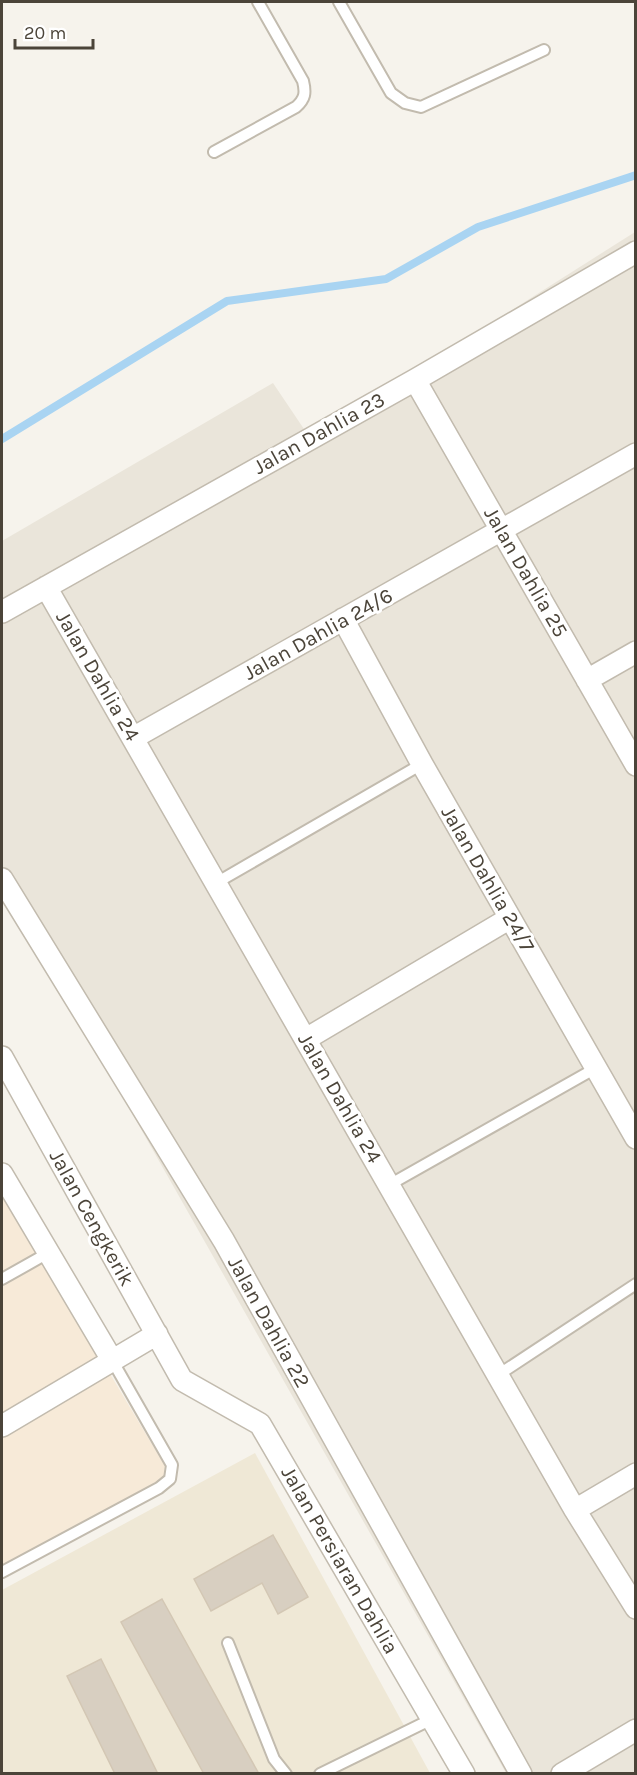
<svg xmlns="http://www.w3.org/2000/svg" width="637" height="1775" viewBox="0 0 637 1775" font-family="Karla,sans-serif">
	<rect width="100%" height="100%" fill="#f6f3ec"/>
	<path fill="#eae5da" d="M 635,232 L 635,1773 L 506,1773 L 2,884 L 2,541 L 273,383 L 310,438 Z"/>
	<path fill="#f7ead8" d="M 2,1193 L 165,1466 L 164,1476 L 154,1485 L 2,1566 Z"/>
	<path fill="#efe8d6" d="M 255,1453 L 430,1773 L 2,1774 L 2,1590 Z"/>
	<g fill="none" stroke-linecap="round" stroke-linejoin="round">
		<path stroke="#a9d4f2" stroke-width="8" d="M 2,439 L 227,301 L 386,279 L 478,227 L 636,175"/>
	</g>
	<path fill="#d8cfc1" stroke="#d3c7b4" stroke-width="1.5" d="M 273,1535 L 308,1597 L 278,1614 L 262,1583 L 211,1611 L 194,1579 Z
		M 162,1599 L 259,1774 L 204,1774 L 121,1622 Z
		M 101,1659 L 158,1774 L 115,1774 L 67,1676 Z"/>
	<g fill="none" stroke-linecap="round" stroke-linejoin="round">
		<defs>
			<path id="service" d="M 339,2 L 391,93 L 405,103 L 421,107 L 544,50
				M 214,152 L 296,107 C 305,99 306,93 303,81 L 258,2
				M 216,883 L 422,764
				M 389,1185 L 596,1068
				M 2,1279 L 48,1253
				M 498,1375 L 636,1284
				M 2,1572 L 159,1488 L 170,1479 L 172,1465 L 112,1360
				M 228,1643 L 274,1759 L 286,1774
				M 320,1774 L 432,1719"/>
			<path id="minor" d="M 415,380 L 636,765
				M 46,587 L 575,1510 L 636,1608
				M 2,612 L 415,380 L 636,252
				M 343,619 L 422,764 L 636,1138
				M 587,680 L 636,652
				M 133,738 L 636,454
				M 2,879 L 224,1241 L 521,1774
				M 306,1039 L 510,918
				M 2,1057 L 182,1380 L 260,1424 L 464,1774
				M 2,1174 L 112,1360
				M 2,1426 L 157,1334
				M 575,1510 L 636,1474
				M 562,1774 L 636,1730"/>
		</defs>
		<use href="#service" stroke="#c2bbae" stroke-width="14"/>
		<use href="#minor" stroke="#c2bbae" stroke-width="24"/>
		<use href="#service" stroke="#fff" stroke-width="10"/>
		<use href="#minor" stroke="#fff" stroke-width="21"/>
	</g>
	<g text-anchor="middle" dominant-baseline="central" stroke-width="6" stroke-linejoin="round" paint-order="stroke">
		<g font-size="21" fill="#4b4439" stroke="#fff">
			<text transform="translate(319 433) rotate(-29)">Jalan Dahlia 23</text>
			<text transform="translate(526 572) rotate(60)">Jalan Dahlia 25</text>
			<text transform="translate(318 634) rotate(-29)">Jalan Dahlia 24/6</text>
			<text transform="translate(98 676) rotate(60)">Jalan Dahlia 24</text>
			<text transform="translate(488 879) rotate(60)">Jalan Dahlia 24/7</text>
			<text transform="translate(340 1098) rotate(60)">Jalan Dahlia 24</text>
			<text transform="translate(92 1218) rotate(61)">Jalan Cengkerik</text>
			<text transform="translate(269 1322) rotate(61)">Jalan Dahlia 22</text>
			<text transform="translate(340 1560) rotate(60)">Jalan Persiaran Dahlia</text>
		</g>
	</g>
	<rect width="637" height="1775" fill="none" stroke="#4b4439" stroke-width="6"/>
	<path d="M15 39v9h78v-9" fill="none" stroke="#4b4439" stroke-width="3"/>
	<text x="24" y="39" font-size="18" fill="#4b4439" stroke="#ffffff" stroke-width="4.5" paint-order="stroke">20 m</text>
</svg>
